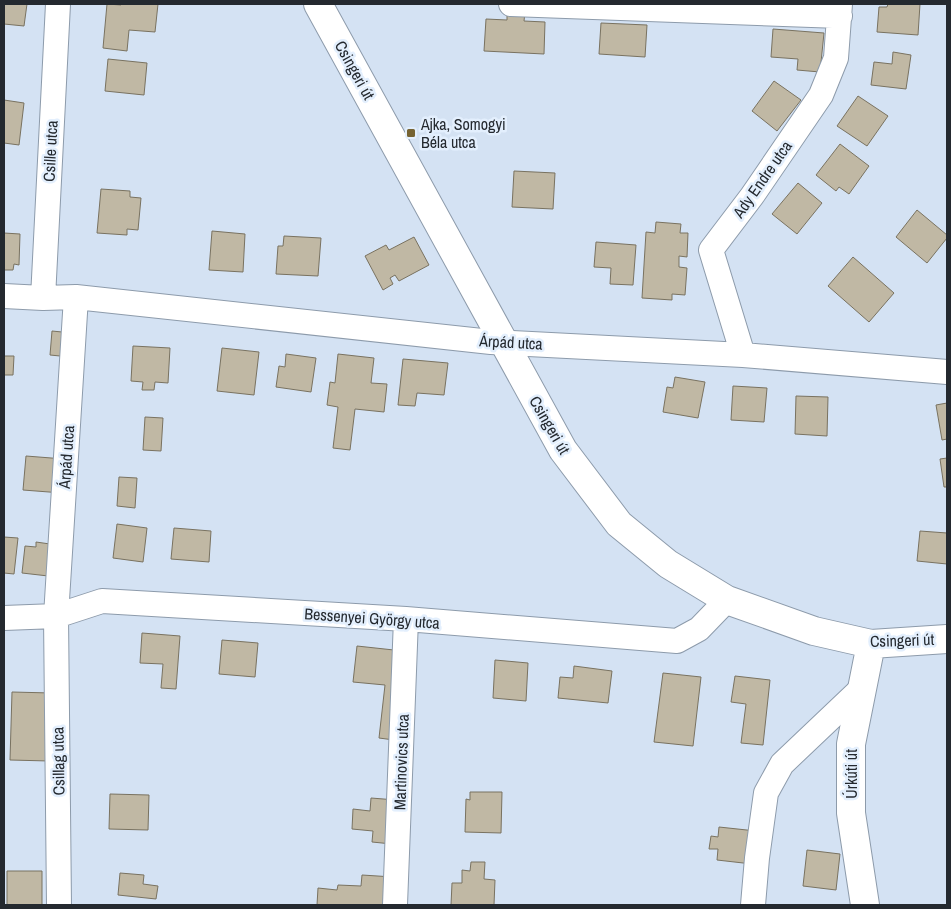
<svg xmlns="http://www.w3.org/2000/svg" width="951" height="909" viewBox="0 0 951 909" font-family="'Archivo Narrow',sans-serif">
	<rect width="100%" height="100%" fill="#d4e2f3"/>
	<path fill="#c0b8a4" stroke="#797260" d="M 4,4 L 27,4 L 24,26 L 4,24 Z
		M 107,4 L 121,5 L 122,4 L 158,4 L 155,32 L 129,30 L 127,51 L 103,48 Z
		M 888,4 L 920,4 L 918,35 L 877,32 L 879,7 L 887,7 Z
		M 507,11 L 525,12 L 524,21 L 545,22 L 544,54 L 484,51 L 486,19 L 507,20 Z
		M 601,23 L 647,25 L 645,57 L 599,54 Z
		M 773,29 L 824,33 L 820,72 L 797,70 L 798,59 L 771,57 Z
		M 893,52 L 911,55 L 906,89 L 871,85 L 874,62 L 892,64 Z
		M 108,59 L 147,63 L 144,95 L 105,91 Z
		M 774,81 L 801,100 L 777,131 L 752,111 Z
		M 858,96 L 888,116 L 867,146 L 837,126 Z
		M 4,100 L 24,103 L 19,145 L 4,143 Z
		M 840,144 L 869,166 L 849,194 L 839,187 L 836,191 L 816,175 Z
		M 514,171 L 555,173 L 553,209 L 512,207 Z
		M 798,183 L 822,203 L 797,234 L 772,214 Z
		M 101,189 L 130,191 L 130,197 L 141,198 L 138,230 L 127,229 L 127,235 L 97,233 Z
		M 917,210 L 947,235 L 947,238 L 927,263 L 896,237 Z
		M 656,222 L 681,224 L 680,233 L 688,233 L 687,257 L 679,256 L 679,267 L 687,268 L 685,295 L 672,294 L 672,300 L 642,298 L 646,232 L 655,233 Z
		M 212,231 L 245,234 L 243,272 L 209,270 Z
		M 4,233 L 20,234 L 19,265 L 14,264 L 13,270 L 4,270 Z
		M 284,236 L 321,238 L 318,276 L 276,274 L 278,246 L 283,246 Z
		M 414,237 L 429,265 L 399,281 L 395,275 L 390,278 L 393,284 L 383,290 L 365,256 L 386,245 L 389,250 Z
		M 596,242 L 636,245 L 633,285 L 610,284 L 611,268 L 594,267 Z
		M 853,257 L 894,293 L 869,322 L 828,286 Z
		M 52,331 L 72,333 L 70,357 L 50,355 Z
		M 133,346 L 170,348 L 168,383 L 155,382 L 154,390 L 142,390 L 143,382 L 131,381 Z
		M 222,348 L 259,352 L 254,395 L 217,391 Z
		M 286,354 L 316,358 L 311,392 L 276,387 L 279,366 L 285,367 Z
		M 338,354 L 374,358 L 371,383 L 387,384 L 384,412 L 355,409 L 350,450 L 333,448 L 338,407 L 327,405 L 330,382 L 335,383 Z
		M 4,356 L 14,356 L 13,375 L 4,375 Z
		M 403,359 L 448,363 L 444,395 L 417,393 L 415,406 L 398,405 Z
		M 675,377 L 705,382 L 698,418 L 663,412 L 667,387 L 673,388 Z
		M 733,386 L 767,388 L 764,422 L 731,420 Z
		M 796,396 L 828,397 L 827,436 L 795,434 Z
		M 947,403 L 947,439 L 942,440 L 936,405 Z
		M 145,417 L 163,418 L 161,451 L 143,450 Z
		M 26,456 L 64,459 L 62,493 L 23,490 Z
		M 947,458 L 947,487 L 944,487 L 940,459 Z
		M 119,477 L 137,478 L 135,508 L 117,506 Z
		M 117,524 L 147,528 L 143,562 L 113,558 Z
		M 174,528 L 211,531 L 209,562 L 171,559 Z
		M 920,531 L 947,533 L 947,564 L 917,561 Z
		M 4,537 L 18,538 L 14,574 L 4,573 Z
		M 36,542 L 57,545 L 57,577 L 22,573 L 25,546 L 36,547 Z
		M 142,633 L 180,636 L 176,689 L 161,688 L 163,664 L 140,663 Z
		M 222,640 L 258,643 L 255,677 L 219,674 Z
		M 357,646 L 403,651 L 394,740 L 379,738 L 385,685 L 353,682 Z
		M 495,660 L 528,663 L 526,701 L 493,698 Z
		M 574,666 L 612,671 L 608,703 L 558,698 L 560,677 L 573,678 Z
		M 663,673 L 701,677 L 693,746 L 654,742 Z
		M 735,676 L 770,680 L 763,745 L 741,743 L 746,704 L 731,702 Z
		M 12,692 L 51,693 L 49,761 L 10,760 Z
		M 470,792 L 502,792 L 501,833 L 465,832 L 466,799 L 470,800 Z
		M 110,794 L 149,795 L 148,830 L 109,829 Z
		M 371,798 L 396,800 L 392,844 L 372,842 L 373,831 L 352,829 L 353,809 L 370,811 Z
		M 719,827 L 756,831 L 752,864 L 717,860 L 718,849 L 709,849 L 711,836 L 718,837 Z
		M 807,850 L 840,854 L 836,890 L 803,886 Z
		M 471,862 L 485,862 L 484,879 L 495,880 L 494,905 L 451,905 L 452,883 L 462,883 L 462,870 L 470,871 Z
		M 7,871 L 42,871 L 42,905 L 7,905 Z
		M 120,873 L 144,875 L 143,884 L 158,886 L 156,899 L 118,895 Z
		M 362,875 L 393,877 L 391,905 L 317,905 L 318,888 L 337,890 L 338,885 L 361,886 Z"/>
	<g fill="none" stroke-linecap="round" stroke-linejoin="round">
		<defs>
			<path id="street" d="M 511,4 L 840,16
				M 4,296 L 43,298 L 76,297 L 491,342 L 743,355 L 947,372
				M 43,298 L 58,4
				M 743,355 L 711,250 L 752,196 L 821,95 L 836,58 L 840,4
				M 4,618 L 56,616 L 102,601 L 406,619 L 677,641 L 699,629 L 727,600
				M 59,905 L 56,616 L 76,297
				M 395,905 L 406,619
				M 753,905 L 757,858 L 766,793 L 782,764 L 861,689"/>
			<path id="secondary" d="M 318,4 L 563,450 L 619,524 L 668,564 L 727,600 L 814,631 L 871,644 L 947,639
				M 865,905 L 851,813 L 851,744 L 871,644"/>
		</defs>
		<use href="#street" stroke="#8d9bab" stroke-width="26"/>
		<use href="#secondary" stroke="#8d9bab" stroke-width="30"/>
		<use href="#street" stroke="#fff" stroke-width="24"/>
		<use href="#secondary" stroke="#fff" stroke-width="28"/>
	</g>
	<rect fill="#766332" stroke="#e3effd" stroke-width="2" x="406" y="128" width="10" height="10" rx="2.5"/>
	<g text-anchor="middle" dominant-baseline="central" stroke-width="5" stroke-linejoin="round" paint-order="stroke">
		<g font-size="16" fill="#24292f" stroke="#e3effd">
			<text transform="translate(355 70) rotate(61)">Csingeri út</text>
			<text transform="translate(50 151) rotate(-87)">Csille utca</text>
			<text transform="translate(762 179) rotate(-55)">Ady Endre utca</text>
			<text transform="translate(511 342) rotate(3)">Árpád utca</text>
			<text transform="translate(550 425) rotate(60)">Csingeri út</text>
			<text transform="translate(66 457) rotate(-86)">Árpád utca</text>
			<text transform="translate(372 618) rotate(4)">Bessenyei György utca</text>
			<text transform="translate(902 640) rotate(-2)">Csingeri út</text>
			<text transform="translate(58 761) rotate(-91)">Csillag utca</text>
			<text transform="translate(401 762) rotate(-88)">Martinovics utca</text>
			<text transform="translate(851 774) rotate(-90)">Úrkúti út</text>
		</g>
		<g font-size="16" fill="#24292f" stroke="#e3effd" text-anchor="start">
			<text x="421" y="124">Ajka, Somogyi<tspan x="421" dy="18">Béla utca</tspan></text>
		</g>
	</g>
	<rect width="951" height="909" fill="none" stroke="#24292f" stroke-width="10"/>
</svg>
